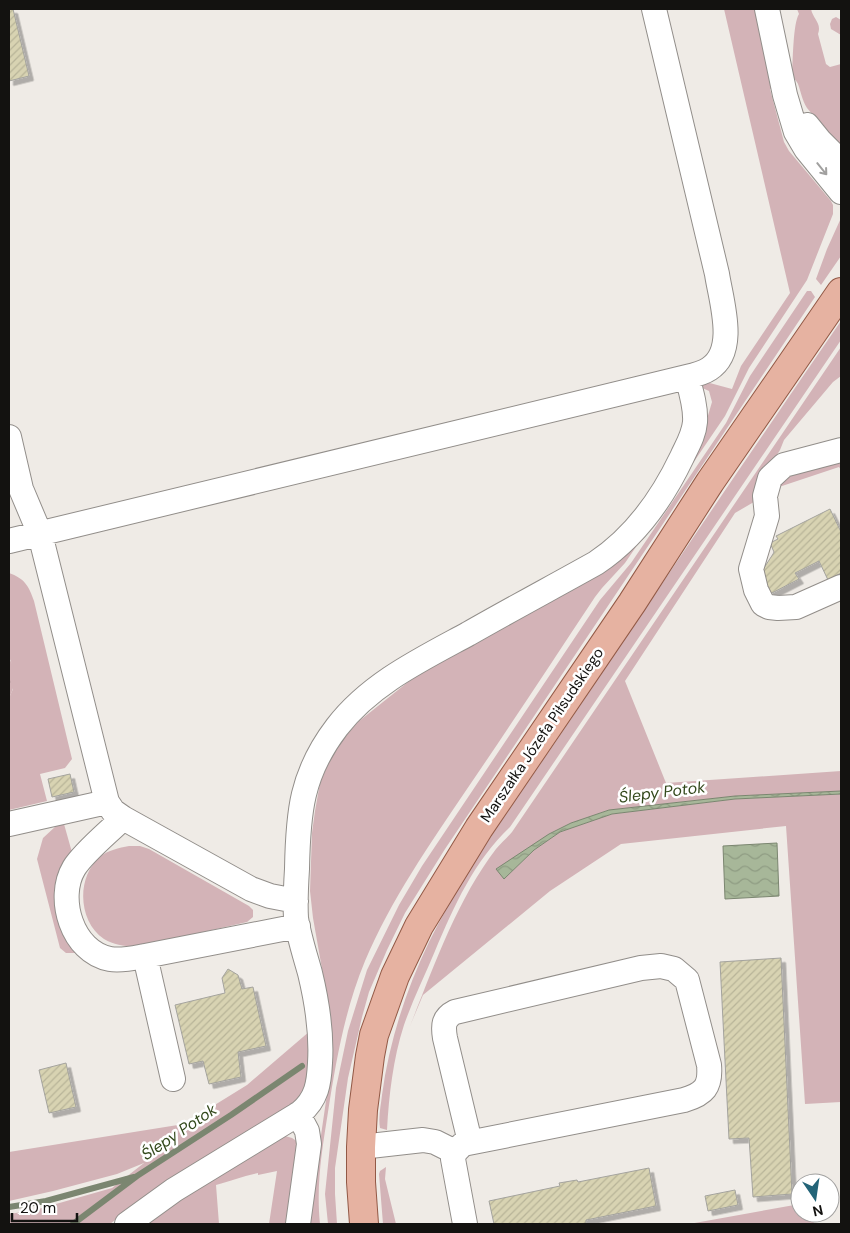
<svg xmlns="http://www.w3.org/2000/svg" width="850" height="1233" viewBox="0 0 850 1233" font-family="'DM Sans',sans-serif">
	<defs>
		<pattern id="forest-crowns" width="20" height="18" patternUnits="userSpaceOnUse" patternTransform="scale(1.25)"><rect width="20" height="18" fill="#d3b3b7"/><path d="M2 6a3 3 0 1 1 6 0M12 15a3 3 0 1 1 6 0" fill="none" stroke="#b4999c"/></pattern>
		<pattern id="water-waves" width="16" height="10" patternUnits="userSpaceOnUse" patternTransform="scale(1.25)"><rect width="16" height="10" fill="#a7b799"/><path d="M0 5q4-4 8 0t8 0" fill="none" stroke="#8f9c83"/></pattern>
		<pattern id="building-hatch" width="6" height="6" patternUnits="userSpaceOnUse" patternTransform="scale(1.25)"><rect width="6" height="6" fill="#d8d3b2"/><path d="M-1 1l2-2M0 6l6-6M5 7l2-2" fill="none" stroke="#b8b498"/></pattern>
		<filter id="shadow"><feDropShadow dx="4.5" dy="4.5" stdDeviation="0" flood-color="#0004"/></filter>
	</defs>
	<rect width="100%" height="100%" fill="#efebe6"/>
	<path fill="#d3b3b7" d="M 724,9 L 756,9 L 775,87 L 770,89 L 784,142 L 789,151 L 831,201 L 833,205 L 833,214 L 807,280 L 749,368 L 725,416 L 625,563 L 602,588 L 595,597 C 552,662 510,726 467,789 C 429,845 391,900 365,961 C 345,1009 336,1061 328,1112 C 322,1150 316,1185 320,1224 L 308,1224 L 332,1060 L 330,1014 L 313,918 L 310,891 L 312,833 L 315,811 L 320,783 L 328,764 L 337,746 L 358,722 L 408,682 L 443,659 L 611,567 L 704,429 L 712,402 L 709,391 L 698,386 L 706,382 L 732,389 L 741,366 L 790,293 Z
		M 797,9 L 811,9 C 813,19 822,23 818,34 L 826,64 L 830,67 L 841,64 L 841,148 L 807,108 C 802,100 801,92 798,84 C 796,80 793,78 792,73 C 793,61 793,23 799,14 Z
		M 836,17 L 841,20 L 841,35 L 831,29 L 830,24 L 832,19 Z
		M 841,218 L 841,256 L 821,285 L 816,279 L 827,249 Z
		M 807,291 L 811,291 L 815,297 L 445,849 L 405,913 L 387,950 L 369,992 L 362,1017 L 348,1078 L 335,1168 L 335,1194 L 337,1224 L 328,1224 L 325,1194 L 336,1088 L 348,1031 L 367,970 L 399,905 L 422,866 L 600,600 L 631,563 L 726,423 L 750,376 Z
		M 841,321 L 841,340 L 510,827 C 474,861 454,906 435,951 C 425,975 413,999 404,1025 C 393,1059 389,1095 387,1130 L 380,1128 C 378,1117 381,1105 382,1095 C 389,1042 406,990 429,942 C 468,864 522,792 571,719 C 660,586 750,453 841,321 Z
		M 841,347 L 841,376 L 833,382 L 784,440 L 780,450 L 754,492 L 759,499 L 735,513 L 625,681 L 666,783 L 841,771 L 841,791 L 735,796 L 609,810 L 571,823 L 549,834 L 504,879 L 534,850 L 560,832 L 612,814 L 735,799 L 841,794 L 841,1102 L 805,1104 L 786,826 L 621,844 L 550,891 L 423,995 L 410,1026 C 434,966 457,900 496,849 C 501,843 507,838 512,832 Z
		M 841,458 L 841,470 L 839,467 L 779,487 L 788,474 Z
		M 9,573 C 24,578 29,586 34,601 L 72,759 L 65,768 L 40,774 L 47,801 L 9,810 L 9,698 L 13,689 L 11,661 L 9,658 Z
		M 64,824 L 73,856 C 61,870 56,877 56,896 L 79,953 L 66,953 L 60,948 L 37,859 L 43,838 L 56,826 Z
		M 129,846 L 140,846 L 149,849 L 249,906 L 253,910 L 253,917 L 247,922 L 142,946 C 129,947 116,946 104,939 C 78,922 76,877 100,857 C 108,850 119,848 129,846 Z
		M 310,1031 L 308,1090 L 291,1107 L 124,1213 L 110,1224 L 9,1224 L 9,1214 L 35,1210 L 112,1188 L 144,1163 L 117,1174 L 53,1191 L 9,1201 L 9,1152 L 184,1124 L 247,1085 Z
		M 285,1136 L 292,1138 L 298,1142 L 288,1224 L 269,1224 L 277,1171 L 258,1175 L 258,1173 C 243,1176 231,1181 216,1185 L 219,1224 L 147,1224 L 185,1197 Z
		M 386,1167 L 385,1179 L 396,1224 L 383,1224 L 379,1174 L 380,1171 Z
		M 800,1204 L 800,1213 L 812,1213 L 814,1224 L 689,1224 Z"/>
	<path fill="url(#forest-crowns)" d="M 9,658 C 17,671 16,685 9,698 Z"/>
	<path fill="url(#water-waves)" stroke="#7b8670" d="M 841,791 L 841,794 L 735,799 L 612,814 L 560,832 L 534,850 L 504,879 L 496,869 L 549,834 L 571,823 L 609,810 L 735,796 Z
		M 777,843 L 779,896 L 725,899 L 723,846 Z"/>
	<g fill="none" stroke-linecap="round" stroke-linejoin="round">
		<path stroke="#7b8670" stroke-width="6" d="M 9,1207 L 46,1201 L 134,1177
			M 73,1224 L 137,1176 L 231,1115 L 302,1066"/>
	</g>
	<path fill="url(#building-hatch)" stroke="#a4a39e" filter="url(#shadow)" d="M 9,9 L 13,9 L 29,76 L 9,81 Z
		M 830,509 L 841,532 L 841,573 L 828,580 L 819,561 L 795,573 L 799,579 L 770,594 L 762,571 L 773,554 L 774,552 L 770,543 L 778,539 L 776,536 Z
		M 70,774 L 74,792 L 52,797 L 48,779 Z
		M 781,958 L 792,1194 L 753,1197 L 749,1138 L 729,1139 L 720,962 Z
		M 228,969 L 238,975 L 242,989 L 253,987 L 266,1046 L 238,1052 L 241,1077 L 209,1084 L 203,1061 L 189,1064 L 175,1005 L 225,993 L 222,978 Z
		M 66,1063 L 76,1107 L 49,1113 L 39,1070 Z
		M 649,1168 L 656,1206 L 586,1220 L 586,1223 L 582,1224 L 494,1224 L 489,1201 L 560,1186 L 559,1183 L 577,1180 L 578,1182 Z
		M 735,1190 L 738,1205 L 708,1211 L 705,1196 Z"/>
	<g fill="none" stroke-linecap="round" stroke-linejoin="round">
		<defs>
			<path id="minor" d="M 767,9 L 785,95 L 796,132 L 806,149 L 841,192
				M 807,125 L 820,141 L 841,162
				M 9,437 L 21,489 L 40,534 L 107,802
				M 841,450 L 784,465 L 770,478 L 765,496 L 767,516 L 751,569 L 756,590 L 763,604 L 769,607 L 778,608 L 796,607 L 841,587
				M 9,541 L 687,377 C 695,375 703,373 709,369 C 738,351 721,301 717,274 L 654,9
				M 123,818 C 109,832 84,852 74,868 C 56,898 72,952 110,959 C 121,961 134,958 145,956 L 298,926
				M 9,824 L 107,802 L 113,811 L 123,818 L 251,889 L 270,896 L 296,901
				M 145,956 L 173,1079
				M 361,1147 L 423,1140 L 435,1142 L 455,1152
				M 127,1224 L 174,1190 L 300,1113 C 317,1099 319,1083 320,1063 C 322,1032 317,1002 310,973 C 305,955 299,937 296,918 C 295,902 296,885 297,869 C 298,813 301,774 337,727 C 370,684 420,660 468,634 C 510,610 553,587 596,563 C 635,537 662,499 682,457 C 687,446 694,435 695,422 C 696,407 691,391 687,377
				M 298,1224 L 309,1144 L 307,1131 L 298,1114
				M 465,1224 L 453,1159 L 455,1152 L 463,1144 L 684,1100 C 704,1094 711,1087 709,1065 L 687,980 L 674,969 L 661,966 L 641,968 L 455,1012 C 443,1018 443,1026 445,1038 L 470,1142"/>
			<path id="major" d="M 364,1224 L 361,1182 L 361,1147 L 363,1110 L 370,1056 L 374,1035 L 395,976 L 419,926 L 479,828 L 632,603 L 710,482 L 841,292"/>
		</defs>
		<use href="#minor" stroke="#928e8a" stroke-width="26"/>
		<use href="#major" stroke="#925946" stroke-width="30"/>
		<use href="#minor" stroke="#fff" stroke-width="24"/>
		<use href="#major" stroke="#e6b2a1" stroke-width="28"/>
	</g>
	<defs><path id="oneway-shaft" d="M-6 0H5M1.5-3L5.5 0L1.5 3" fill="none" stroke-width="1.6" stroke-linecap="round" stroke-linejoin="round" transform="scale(1.25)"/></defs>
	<use stroke="#a1a09f" href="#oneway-shaft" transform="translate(822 169) rotate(51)"/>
	<g text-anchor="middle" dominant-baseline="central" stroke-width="5" stroke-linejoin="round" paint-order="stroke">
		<g font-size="15" fill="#131210" stroke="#fff">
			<text transform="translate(542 735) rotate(-56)">Marszałka Józefa Piłsudskiego</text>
		</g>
		<g font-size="16" font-style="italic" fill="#33491c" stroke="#fff">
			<text transform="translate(662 792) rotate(-7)">Ślepy Potok</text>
			<text transform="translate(179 1132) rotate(-34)">Ślepy Potok</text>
		</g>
	</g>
	<rect width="850" height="1233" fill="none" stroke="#131210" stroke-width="20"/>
	<g transform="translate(815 1198) rotate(167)"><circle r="24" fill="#ffffff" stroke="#a1a09f"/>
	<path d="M0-4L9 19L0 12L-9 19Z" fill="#236478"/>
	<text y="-8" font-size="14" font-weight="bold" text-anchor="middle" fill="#131210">N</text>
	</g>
	<path d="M12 1213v8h65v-8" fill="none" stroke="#131210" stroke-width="2.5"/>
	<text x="20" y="1213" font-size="15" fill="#131210" stroke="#ffffff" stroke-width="4" paint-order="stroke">20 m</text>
</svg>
